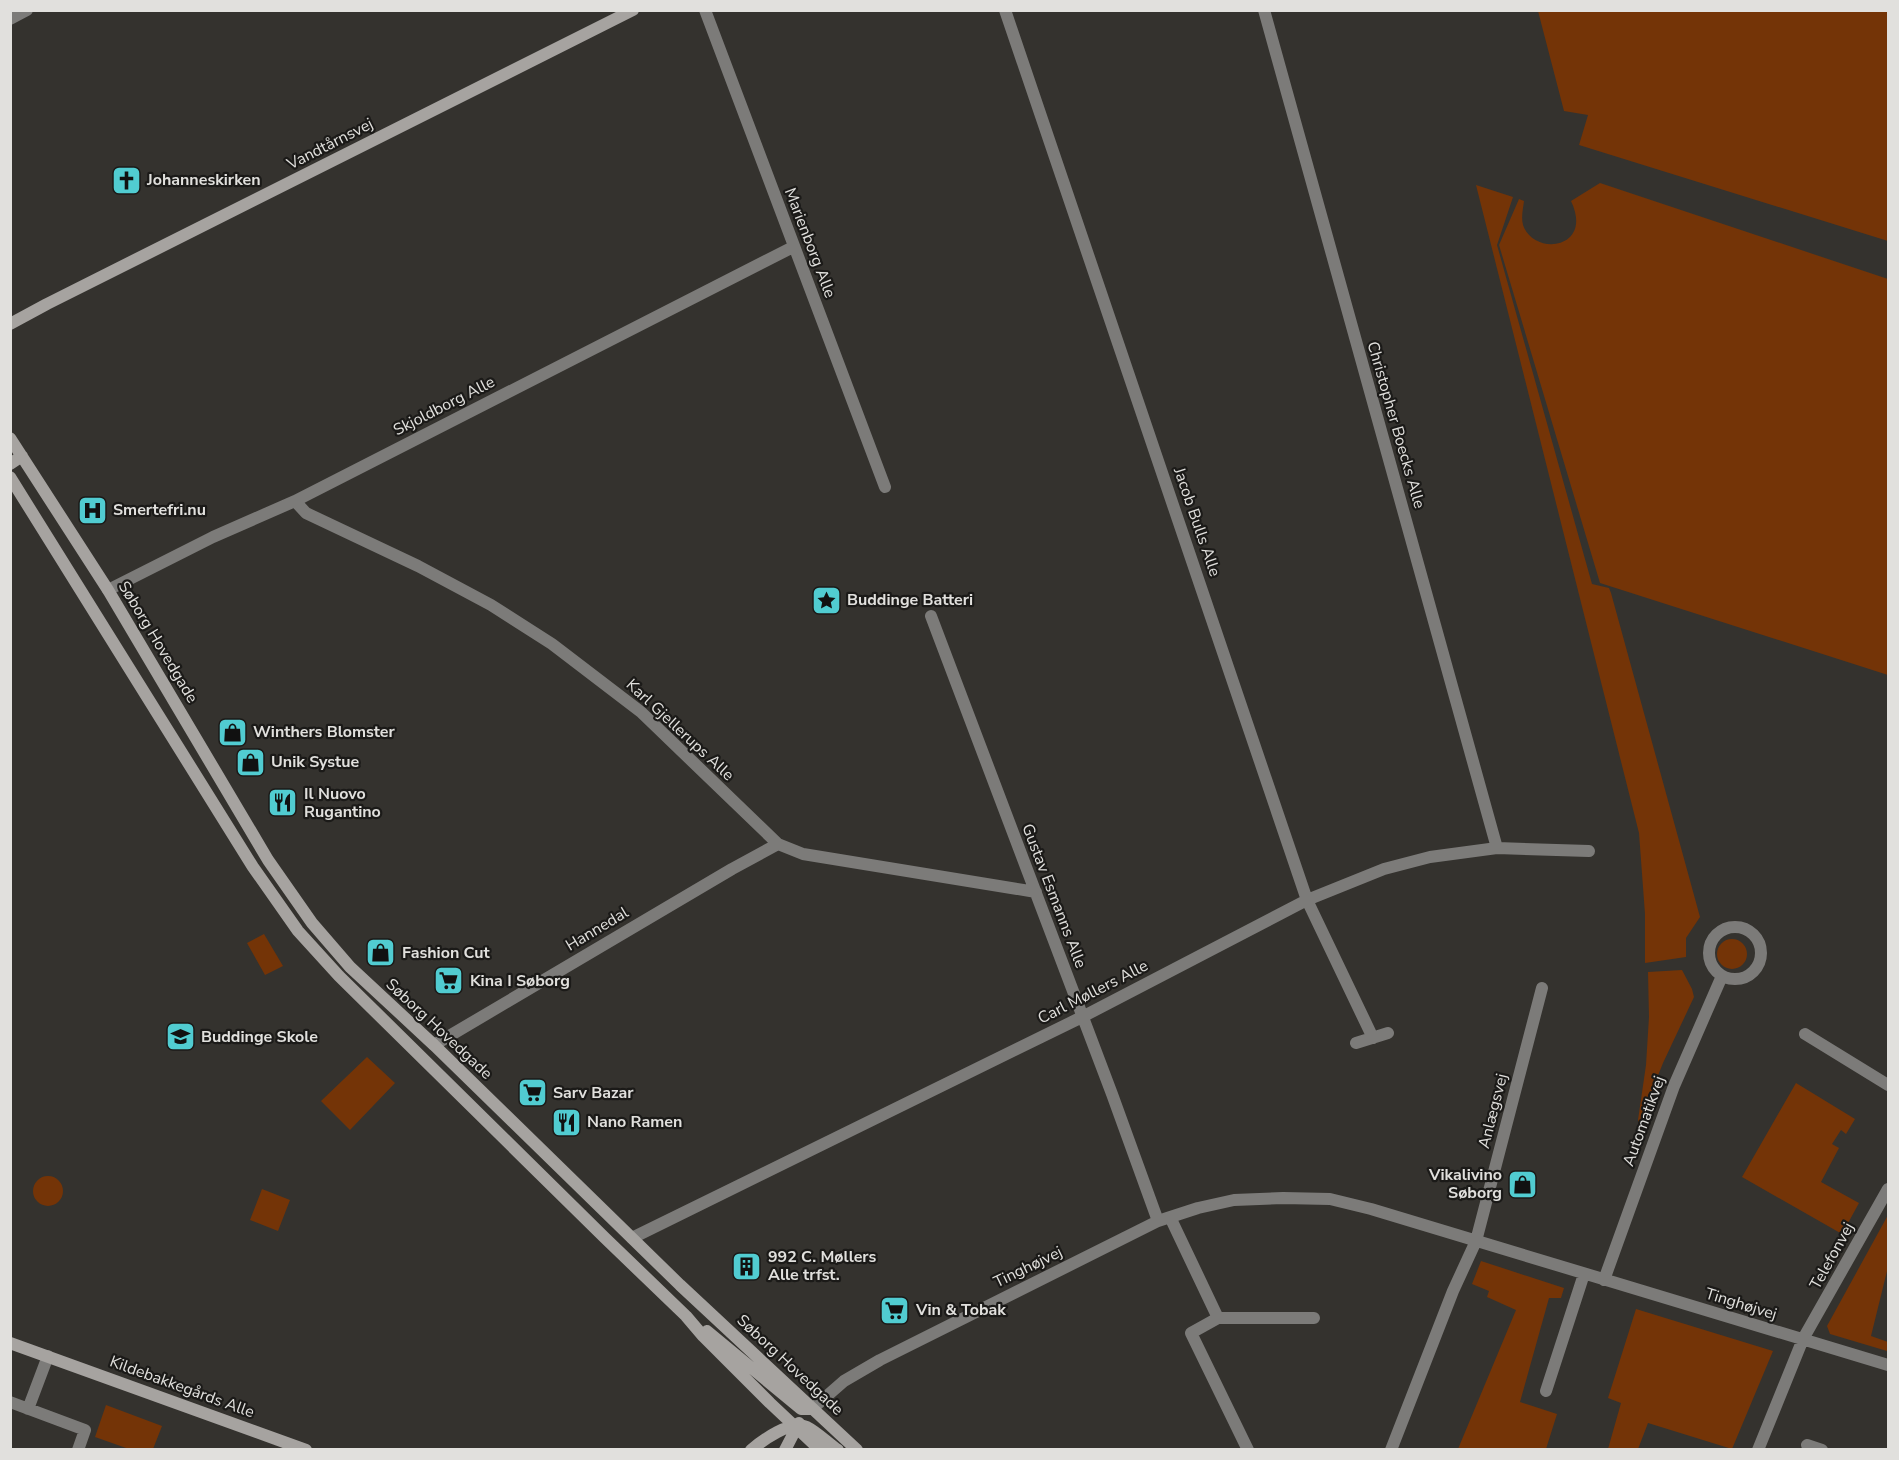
<svg xmlns="http://www.w3.org/2000/svg" width="1899" height="1460" viewBox="0 0 1899 1460" font-family="'Nunito Sans',sans-serif">
	<rect width="100%" height="100%" fill="#34322e"/>
	<path fill="#743407" d="M 1538,11 L 1888,11 L 1888,241 L 1579,145 L 1588,115 L 1564,111 Z
		M 1600,183 L 1888,279 L 1888,675 L 1600,583 L 1499,245 L 1519,199 L 1524,201 C 1523,209 1521,217 1523,225 C 1534,257 1594,249 1571,201 Z
		M 1476,185 L 1513,197 L 1497,245 L 1592,584 L 1609,588 L 1611,593 L 1700,917 L 1686,938 L 1686,957 L 1645,963 L 1645,914 L 1639,833 Z
		M 264,934 L 283,966 L 265,975 L 247,943 Z
		M1717 954a15 15 0 1 1 30 0a15 15 0 1 1-30 0Z
		M 1682,970 L 1692,989 L 1694,997 L 1663,1063 L 1639,1123 L 1638,1120 L 1646,1065 L 1649,1017 L 1648,972 Z
		M 367,1057 L 395,1083 L 350,1130 L 321,1101 Z
		M 1796,1083 L 1855,1119 L 1846,1134 L 1841,1130 L 1832,1144 L 1839,1148 L 1821,1182 L 1859,1203 L 1842,1234 L 1742,1177 Z
		M33 1191a15 15 0 1 1 30 0a15 15 0 1 1-30 0Z
		M 262,1189 L 290,1200 L 278,1231 L 250,1220 Z
		M 1888,1215 L 1888,1267 L 1871,1336 L 1888,1342 L 1887,1351 L 1830,1334 L 1827,1326 Z
		M 1481,1261 L 1564,1288 L 1561,1298 L 1549,1298 L 1520,1402 L 1557,1414 L 1546,1449 L 1458,1449 L 1516,1310 L 1487,1297 L 1489,1291 L 1472,1284 Z
		M 1636,1309 L 1773,1351 L 1732,1449 L 1648,1423 L 1638,1449 L 1608,1449 L 1621,1403 L 1608,1398 Z
		M 106,1405 L 162,1426 L 153,1449 L 129,1449 L 95,1437 Z"/>
	<g fill="none" stroke-linecap="round" stroke-linejoin="round">
		<path stroke="#7c7b79" stroke-width="12" d="M 705,10 L 885,487
			M 1005,10 L 1307,900 L 1373,1038
			M 1264,10 L 1497,848
			M 10,19 L 27,10
			M 295,501 L 306,513 L 418,566 L 491,605 L 552,644 L 641,712 L 778,844 L 803,854 L 1036,892
			M 108,590 L 213,537 L 295,501 L 793,247
			M 931,616 L 1112,1094 L 1158,1221
			M1709 953a26 26 0 1 1 52 0a26 26 0 1 1-52 0Z
			M 1805,1034 L 1888,1085
			M 1356,1043 L 1388,1033
			M 434,1045 L 732,869 L 778,844
			M 1170,1217 L 1218,1318 L 1314,1318
			M 632,1238 L 1082,1017 L 1307,900 L 1384,869 L 1430,857 L 1497,848 L 1589,851
			M 1604,1280 L 1674,1086 L 1722,976
			M 1218,1318 L 1191,1333 L 1248,1450
			M 1546,1391 L 1584,1274
			M 10,1402 L 85,1430 L 78,1450
			M 28,1409 L 48,1356
			M 812,1409 L 844,1381 L 880,1360 L 1158,1221 L 1198,1208 L 1234,1200 L 1283,1198 L 1330,1199 L 1371,1209 L 1888,1365
			M 1807,1445 L 1822,1450
			M 1391,1450 L 1453,1291 L 1476,1241 L 1542,988
			M 1758,1450 L 1803,1339 L 1888,1189"/>
		<path stroke="#a6a3a0" stroke-width="12" d="M 10,324 L 47,304 L 633,10
			M 10,438 L 108,590 L 268,860 L 312,923 L 350,967 L 434,1045 L 680,1285 L 857,1450
			M 10,464 L 22,456
			M 10,477 L 253,867 L 298,931 L 339,976 L 605,1238 L 686,1316 L 703,1336 L 770,1403 L 820,1450
			M 707,1331 L 801,1409 L 811,1409
			M 10,1343 L 306,1450
			M 751,1450 C 763,1440 790,1420 807,1427 C 817,1432 828,1443 838,1450
			M 785,1450 L 799,1423"/>
	</g>
	<defs>
		<symbol id="church-square" viewBox="-11 -11 22 22"><rect x="-9" y="-9" width="18" height="18" rx="4" fill="#51ccd1" stroke="#1b1a18"/><path d="M-1.2-6h2.4v3.5h3.3v2.4h-3.3V6h-2.4V-.1h-3.3v-2.4h3.3Z" fill="#111"/></symbol>
		<symbol id="hospital-square" viewBox="-11 -11 22 22"><rect x="-9" y="-9" width="18" height="18" rx="4" fill="#51ccd1" stroke="#1b1a18"/><path d="M-5-5h3v3.5h4V-5h3V5h-3V1.5h-4V5h-3Z" fill="#111"/></symbol>
		<symbol id="sight-square" viewBox="-11 -11 22 22"><rect x="-9" y="-9" width="18" height="18" rx="4" fill="#51ccd1" stroke="#1b1a18"/><path d="M0-6L1.8-2.2L6-1.7L2.9 1.2L3.7 5.4L0 3.3L-3.7 5.4L-2.9 1.2L-6-1.7L-1.8-2.2Z" fill="#111"/></symbol>
		<symbol id="shop-square" viewBox="-11 -11 22 22"><rect x="-9" y="-9" width="18" height="18" rx="4" fill="#51ccd1" stroke="#1b1a18"/><path d="M-5-2.5h2.3a2.7 3.5 0 0 1 5.4 0H5L5.5 6h-11ZM-1.5-2.5h3a1.5 2.3 0 0 0-3 0Z" fill="#111"/></symbol>
		<symbol id="restaurant-square" viewBox="-11 -11 22 22"><rect x="-9" y="-9" width="18" height="18" rx="4" fill="#51ccd1" stroke="#1b1a18"/><path d="M-5-6h1v4h1v-4h1v4h1v-4h1v5L-1.5 .5V6h-2V.5L-5-1ZM5-6V6H3V1.5H1.5Q1.5-4 5-6Z" fill="#111"/></symbol>
		<symbol id="supermarket-square" viewBox="-11 -11 22 22"><rect x="-9" y="-9" width="18" height="18" rx="4" fill="#51ccd1" stroke="#1b1a18"/><path d="M-6-5.5h2.5l.6 2H6L4.5 2H-2.5L-4.4-4H-6ZM-1.5 3.2a1.3 1.3 0 1 0 .1 0ZM3 3.2a1.3 1.3 0 1 0 .1 0Z" fill="#111"/></symbol>
		<symbol id="school-square" viewBox="-11 -11 22 22"><rect x="-9" y="-9" width="18" height="18" rx="4" fill="#51ccd1" stroke="#1b1a18"/><path d="M0-5L7-2L0 1L-7-2ZM-4 1L0 2.5L4 1V4Q0 6-4 4Z" fill="#111"/></symbol>
		<symbol id="building-square" viewBox="-11 -11 22 22"><rect x="-9" y="-9" width="18" height="18" rx="4" fill="#51ccd1" stroke="#1b1a18"/><path d="M-4-6H4V6H1V3H-1V6H-4ZM-2.5-4.3h1.7v1.8h-1.7ZM.8-4.3h1.7v1.8H.8ZM-2.5-1h1.7V.8h-1.7ZM.8-1h1.7V.8H.8Z" fill="#111"/></symbol>
	</defs>
	<g fill-rule="evenodd">
		<use href="#church-square" x="110" y="164" width="33" height="33"/>
		<use href="#hospital-square" x="76" y="494" width="33" height="33"/>
		<use href="#sight-square" x="810" y="584" width="33" height="33"/>
		<use href="#shop-square" x="216" y="716" width="33" height="33"/>
		<use href="#shop-square" x="234" y="746" width="33" height="33"/>
		<use href="#restaurant-square" x="266" y="786" width="33" height="33"/>
		<use href="#shop-square" x="364" y="936" width="33" height="33"/>
		<use href="#supermarket-square" x="432" y="964" width="33" height="33"/>
		<use href="#school-square" x="164" y="1020" width="33" height="33"/>
		<use href="#supermarket-square" x="516" y="1076" width="33" height="33"/>
		<use href="#restaurant-square" x="550" y="1106" width="33" height="33"/>
		<use href="#shop-square" x="1506" y="1168" width="33" height="33"/>
		<use href="#building-square" x="730" y="1250" width="33" height="33"/>
		<use href="#supermarket-square" x="878" y="1294" width="33" height="33"/>
	</g>
	<g text-anchor="middle" dominant-baseline="central" stroke-width="4.5" stroke-linejoin="round" paint-order="stroke">
		<g font-size="16" fill="#e1e0dd" stroke="#1b1a18">
			<text transform="translate(330 144) rotate(-27)">Vandtårnsvej</text>
			<text transform="translate(810 243) rotate(69)">Marienborg Alle</text>
			<text transform="translate(444 406) rotate(-27)">Skjoldborg Alle</text>
			<text transform="translate(1396 425) rotate(74)">Christopher Boecks Alle</text>
			<text transform="translate(1197 522) rotate(71)">Jacob Bulls Alle</text>
			<text transform="translate(158 642) rotate(59)">Søborg Hovedgade</text>
			<text transform="translate(680 730) rotate(43)">Karl Gjellerups Alle</text>
			<text transform="translate(1054 896) rotate(69)">Gustav Esmanns Alle</text>
			<text transform="translate(597 929) rotate(-31)">Hannedal</text>
			<text transform="translate(1093 992) rotate(-27)">Carl Møllers Alle</text>
			<text transform="translate(439 1029) rotate(43)">Søborg Hovedgade</text>
			<text transform="translate(1493 1111) rotate(-76)">Anlægsvej</text>
			<text transform="translate(1644 1121) rotate(-70)">Automatikvej</text>
			<text transform="translate(1832 1256) rotate(-61)">Telefonvej</text>
			<text transform="translate(1028 1267) rotate(-26)">Tinghøjvej</text>
			<text transform="translate(1741 1304) rotate(17)">Tinghøjvej</text>
			<text transform="translate(790 1365) rotate(43)">Søborg Hovedgade</text>
			<text transform="translate(182 1387) rotate(20)">Kildebakkegårds Alle</text>
		</g>
		<g font-size="16" font-weight="bold" fill="#e1e0dd" stroke="#1b1a18" text-anchor="start">
			<text x="147" y="180">Johanneskirken</text>
			<text x="113" y="510">Smertefri.nu</text>
			<text x="847" y="600">Buddinge Batteri</text>
			<text x="253" y="732">Winthers Blomster</text>
			<text x="271" y="762">Unik Systue</text>
			<text x="304" y="794">Il Nuovo<tspan x="304" dy="18">Rugantino</tspan></text>
			<text x="402" y="953">Fashion Cut</text>
			<text x="470" y="981">Kina I Søborg</text>
			<text x="201" y="1037">Buddinge Skole</text>
			<text x="553" y="1093">Sarv Bazar</text>
			<text x="587" y="1122">Nano Ramen</text>
			<text x="1502" y="1175" text-anchor="end">Vikalivino<tspan x="1502" dy="18">Søborg</tspan></text>
			<text x="768" y="1257">992 C. Møllers<tspan x="768" dy="18">Alle trfst.</tspan></text>
			<text x="916" y="1310">Vin &amp; Tobak</text>
		</g>
	</g>
	<rect width="1899" height="1460" fill="none" stroke="#e1e0dd" stroke-width="24"/>
</svg>
